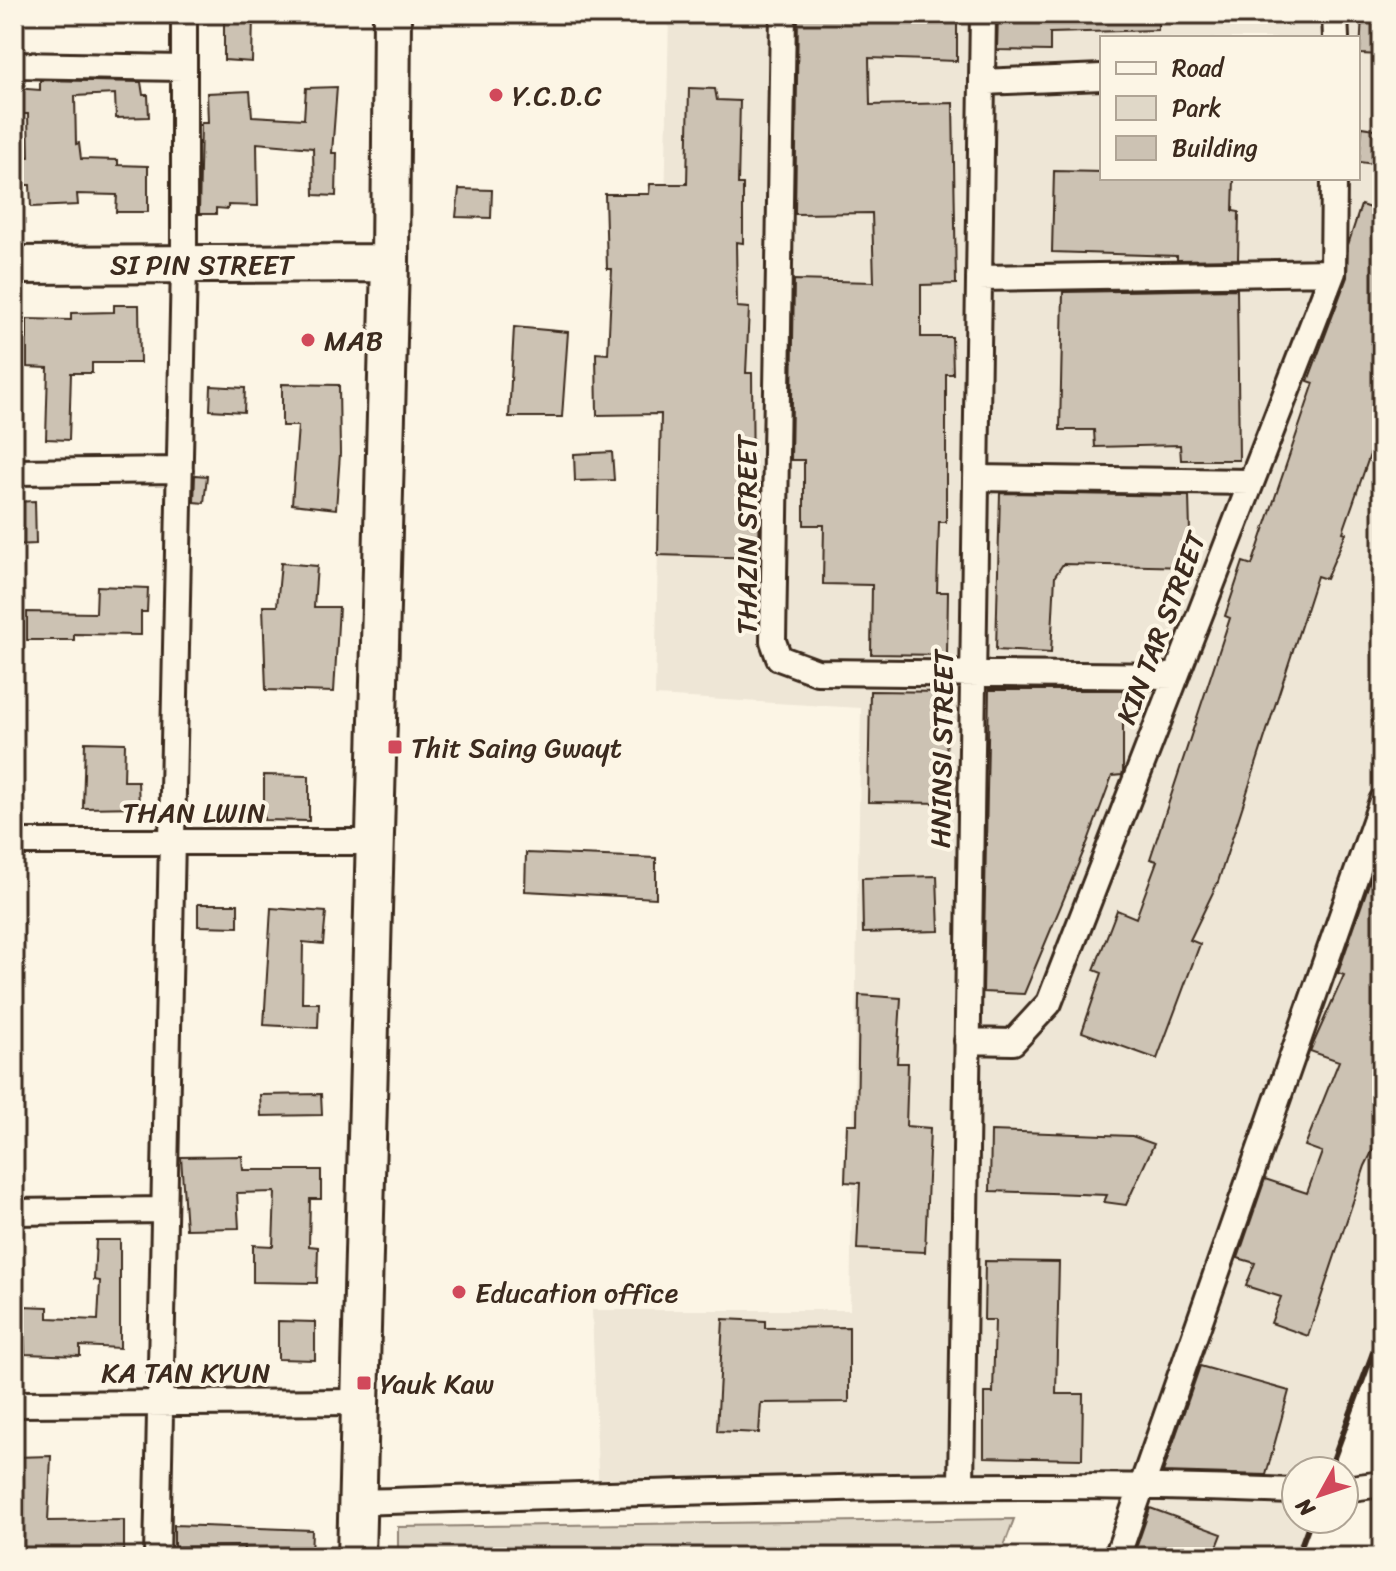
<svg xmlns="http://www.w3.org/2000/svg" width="1396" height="1571" viewBox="0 0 1396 1571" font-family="Sriracha,sans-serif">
	<rect width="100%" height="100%" fill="#fcf5e5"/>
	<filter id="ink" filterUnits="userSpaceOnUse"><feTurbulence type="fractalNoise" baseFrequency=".0125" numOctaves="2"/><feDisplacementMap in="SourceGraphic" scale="16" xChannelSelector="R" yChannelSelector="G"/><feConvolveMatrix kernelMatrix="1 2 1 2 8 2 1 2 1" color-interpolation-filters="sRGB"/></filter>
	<g filter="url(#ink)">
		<path fill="#eee6d6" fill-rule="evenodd" d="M 669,14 L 1382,14 L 1382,1326 L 1328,1471 L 1296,1471 L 1296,1519 L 1310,1519 L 1295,1557 L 1117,1557 L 1140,1485 L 958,1500 L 599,1499 L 592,1310 L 850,1310 L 861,708 L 655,696 ZM 1102,38 L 1358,38 L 1358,178 L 1102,178 Z"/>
		<path fill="#e0d8c8" stroke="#8e8173" stroke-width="2" d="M 1014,1519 L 1000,1557 L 398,1557 L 398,1527 Z"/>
		<path fill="#ccc2b3" stroke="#3b2a1e" stroke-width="2" d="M 224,14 L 253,14 L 252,62 L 224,60 Z
			M 798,14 L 957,14 L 957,61 L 869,58 L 870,105 L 953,103 L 956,284 L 921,285 L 921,337 L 952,337 L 953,374 L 946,374 L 946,522 L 939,522 L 937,592 L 948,592 L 947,655 L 871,654 L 872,585 L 823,584 L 824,525 L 804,525 L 804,460 L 791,460 L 794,280 L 874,282 L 872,213 L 795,214 Z
			M 998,14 L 1158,14 L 1158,30 L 1050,33 L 1050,51 L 997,50 Z
			M 1362,14 L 1382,14 L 1382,55 L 1360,54 Z
			M 40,80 L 141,82 L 143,95 L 148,95 L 149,117 L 116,118 L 115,94 L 75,96 L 76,144 L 79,143 L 81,159 L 118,160 L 118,165 L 148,166 L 148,212 L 116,212 L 117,195 L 77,194 L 78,205 L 31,207 L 30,185 L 14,185 L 14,156 L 29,157 L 28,114 L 14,114 L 14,88 L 40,90 Z
			M 337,87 L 332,153 L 337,153 L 336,196 L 314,195 L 313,148 L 257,143 L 258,206 L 228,205 L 228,209 L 216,208 L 216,214 L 199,214 L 201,123 L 208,123 L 207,93 L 250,91 L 252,116 L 304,119 L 306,88 Z
			M 689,88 L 715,89 L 717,100 L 740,101 L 738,184 L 743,184 L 743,243 L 736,242 L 737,307 L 749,308 L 746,373 L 752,373 L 753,492 L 760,492 L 759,558 L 658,555 L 661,414 L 597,415 L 596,353 L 608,354 L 612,269 L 607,269 L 605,194 L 649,194 L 650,184 L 687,184 Z
			M 1362,127 L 1382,130 L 1382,165 L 1359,162 Z
			M 1054,171 L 1102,172 L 1102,178 L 1234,178 L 1233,211 L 1239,212 L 1238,259 L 1177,260 L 1177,256 L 1052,252 Z
			M 459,189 L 492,190 L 491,218 L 456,217 Z
			M 1361,205 L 1382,212 L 1382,420 L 1343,532 L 1346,533 L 1326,579 L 1317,576 L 1218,882 L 1190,940 L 1200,944 L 1157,1059 L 1082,1032 L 1102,973 L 1094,970 L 1117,910 L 1136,918 L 1157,861 L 1150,859 L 1230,618 L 1225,616 L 1243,562 L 1252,565 L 1314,383 L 1308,381 L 1347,277 L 1348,245 Z
			M 1237,289 L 1239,460 L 1181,460 L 1180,445 L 1095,447 L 1094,430 L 1060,430 L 1063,292 Z
			M 114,305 L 139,305 L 140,363 L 92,363 L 92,373 L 71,373 L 69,440 L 46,439 L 48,368 L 27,367 L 27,319 L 71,320 L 71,313 L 114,312 Z
			M 514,327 L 568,332 L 562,417 L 509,417 Z
			M 282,384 L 339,385 L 340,454 L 336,509 L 292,504 L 298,426 L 282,426 Z
			M 211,386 L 245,388 L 244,412 L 210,410 Z
			M 612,452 L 614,480 L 575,481 L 574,454 Z
			M 195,475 L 207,476 L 204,503 L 194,502 Z
			M 1000,493 L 1189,496 L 1191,567 L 1063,564 L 1055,576 L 1051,653 L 996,650 Z
			M 35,501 L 36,544 L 14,545 L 14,502 Z
			M 281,563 L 317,566 L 314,607 L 339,607 L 334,692 L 266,690 L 263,606 L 277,606 Z
			M 97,586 L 148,588 L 147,612 L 141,612 L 141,635 L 74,634 L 74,640 L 27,640 L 27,612 L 96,613 Z
			M 989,690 L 1123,690 L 1123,771 L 1122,775 L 1112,776 L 1088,841 L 1024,994 L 983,992 Z
			M 870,691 L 947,692 L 946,803 L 868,802 Z
			M 85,742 L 125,743 L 124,781 L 138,781 L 139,807 L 83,808 Z
			M 264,775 L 309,776 L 309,821 L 264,820 Z
			M 1382,846 L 1382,1132 L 1365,1166 L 1308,1336 L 1271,1323 L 1281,1297 L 1246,1286 L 1255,1263 L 1238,1258 L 1265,1179 L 1307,1193 L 1322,1152 L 1305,1146 L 1339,1061 L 1310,1051 L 1344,975 L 1338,973 Z
			M 526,853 L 656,858 L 656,898 L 525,891 Z
			M 937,876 L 939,931 L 863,933 L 862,878 Z
			M 198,904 L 238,904 L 238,927 L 198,926 Z
			M 271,908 L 326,912 L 323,944 L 303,942 L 302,1003 L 319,1003 L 318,1028 L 264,1025 Z
			M 859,995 L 901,998 L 897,1063 L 908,1063 L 906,1126 L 930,1128 L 925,1252 L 857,1249 L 860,1183 L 845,1182 L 847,1124 L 857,1124 Z
			M 321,1094 L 322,1115 L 261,1116 L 260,1095 Z
			M 991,1131 L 1132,1136 L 1154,1144 L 1126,1205 L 1104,1202 L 1107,1195 L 990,1191 Z
			M 242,1156 L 243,1170 L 321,1170 L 321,1199 L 310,1199 L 309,1246 L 318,1247 L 317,1283 L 253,1282 L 253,1245 L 273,1246 L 275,1192 L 237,1193 L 239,1228 L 186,1229 L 181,1157 Z
			M 96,1240 L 120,1240 L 120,1348 L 80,1346 L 80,1356 L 25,1354 L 22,1306 L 48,1307 L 48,1318 L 98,1320 L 100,1281 L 94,1280 Z
			M 985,1261 L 1059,1262 L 1056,1394 L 1083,1394 L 1082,1459 L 984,1457 L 984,1393 L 993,1393 L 995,1320 L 984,1320 Z
			M 723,1319 L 765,1321 L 765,1328 L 849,1327 L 849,1402 L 761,1403 L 759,1433 L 717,1431 Z
			M 278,1321 L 315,1322 L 315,1360 L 278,1359 Z
			M 1200,1366 L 1289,1391 L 1266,1475 L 1163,1472 Z
			M 51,1456 L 48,1521 L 124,1520 L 124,1557 L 14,1557 L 14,1457 Z
			M 1150,1508 L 1222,1534 L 1213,1557 L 1133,1557 Z
			M 174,1525 L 312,1530 L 311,1557 L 243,1557 L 244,1546 L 174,1547 Z"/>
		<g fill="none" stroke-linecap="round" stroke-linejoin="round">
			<defs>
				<path id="street" d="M 783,14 L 773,641 L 779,658 L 817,672 L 1174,676
					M 1335,14 L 1336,38
					M 14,65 L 182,68
					M 982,82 L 1102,77
					M 979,278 L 1333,272
					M 14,472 L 180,470
					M 976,478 L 1250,482
					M 14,842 L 375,842
					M 967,1041 L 1013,1042 L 1049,1003 L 1333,272 L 1334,178
					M 14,1212 L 164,1210
					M 14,1404 L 359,1402
					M 961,1485 L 983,14
					M 1344,1489 L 1382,1484
					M 357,1502 C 670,1493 983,1478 1296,1491
					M 157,1557 L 184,264 L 184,14
					M 1117,1557 L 1382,801"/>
				<path id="secondary" d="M 14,265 L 390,263
					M 356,1557 L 390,263 L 392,14"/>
			</defs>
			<use href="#street" stroke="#3b2a1e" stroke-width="30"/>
			<use href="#secondary" stroke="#3b2a1e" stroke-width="42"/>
			<use href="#street" stroke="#fcf5e5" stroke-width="24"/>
			<use href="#secondary" stroke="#fcf5e5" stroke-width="36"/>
			<path stroke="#3b2a1e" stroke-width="6" d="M 1329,1471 L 1382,1328
				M 1297,1557 L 1311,1519"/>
		</g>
	</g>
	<g fill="#d1495b" stroke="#fcf5e5" stroke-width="3">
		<circle cx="496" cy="95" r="8"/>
		<circle cx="308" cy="340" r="8"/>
		<rect x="387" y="739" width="16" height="16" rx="4"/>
		<circle cx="459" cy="1292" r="8"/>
		<rect x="356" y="1375" width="16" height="16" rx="4"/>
	</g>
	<g text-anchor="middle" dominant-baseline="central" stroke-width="8" stroke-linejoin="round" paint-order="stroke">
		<g font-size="28" fill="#3b2a1e" stroke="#fcf5e5" text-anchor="start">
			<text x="512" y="95">Y.C.D.C</text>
			<text x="324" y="340">MAB</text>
			<text x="411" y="747">Thit Saing Gwayt</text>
			<text x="475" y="1292">Education office</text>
			<text x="380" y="1383">Yauk Kaw</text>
		</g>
		<g font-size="28" fill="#3b2a1e" stroke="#fcf5e5">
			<text x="202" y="264">SI PIN STREET</text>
			<text transform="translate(746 535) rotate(-90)">THAZIN STREET</text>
			<text transform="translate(1161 628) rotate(-69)">KIN TAR STREET</text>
			<text transform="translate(942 749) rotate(-89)">HNINSI STREET</text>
			<text x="194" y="812">THAN LWIN</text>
			<text x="186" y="1372">KA TAN KYUN</text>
		</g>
	</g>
	<rect width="1396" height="1571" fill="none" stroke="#fcf5e5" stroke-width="48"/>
	<rect x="24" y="24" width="1348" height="1523" fill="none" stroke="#3b2a1e" stroke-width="3" filter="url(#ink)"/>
	<rect x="1100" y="36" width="260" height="144" fill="#fcf5e5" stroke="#afa495" stroke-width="2"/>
	<rect x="1116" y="62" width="40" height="12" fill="#fcf5e5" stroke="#afa495" stroke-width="2"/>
	<text x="1172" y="76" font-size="24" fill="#3b2a1e">Road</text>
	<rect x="1116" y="96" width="40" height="24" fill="#e0d8c8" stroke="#afa495" stroke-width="2"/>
	<text x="1172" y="116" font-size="24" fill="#3b2a1e">Park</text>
	<rect x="1116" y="136" width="40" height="24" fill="#ccc2b3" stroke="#afa495" stroke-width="2"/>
	<text x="1172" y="156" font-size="24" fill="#3b2a1e">Building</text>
	<g transform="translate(1320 1495) rotate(230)"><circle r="38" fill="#fcf5e5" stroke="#afa495" stroke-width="2"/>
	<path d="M0-6L14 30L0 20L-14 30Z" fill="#d1495b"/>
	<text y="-12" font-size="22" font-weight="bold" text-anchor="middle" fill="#3b2a1e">N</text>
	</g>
</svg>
